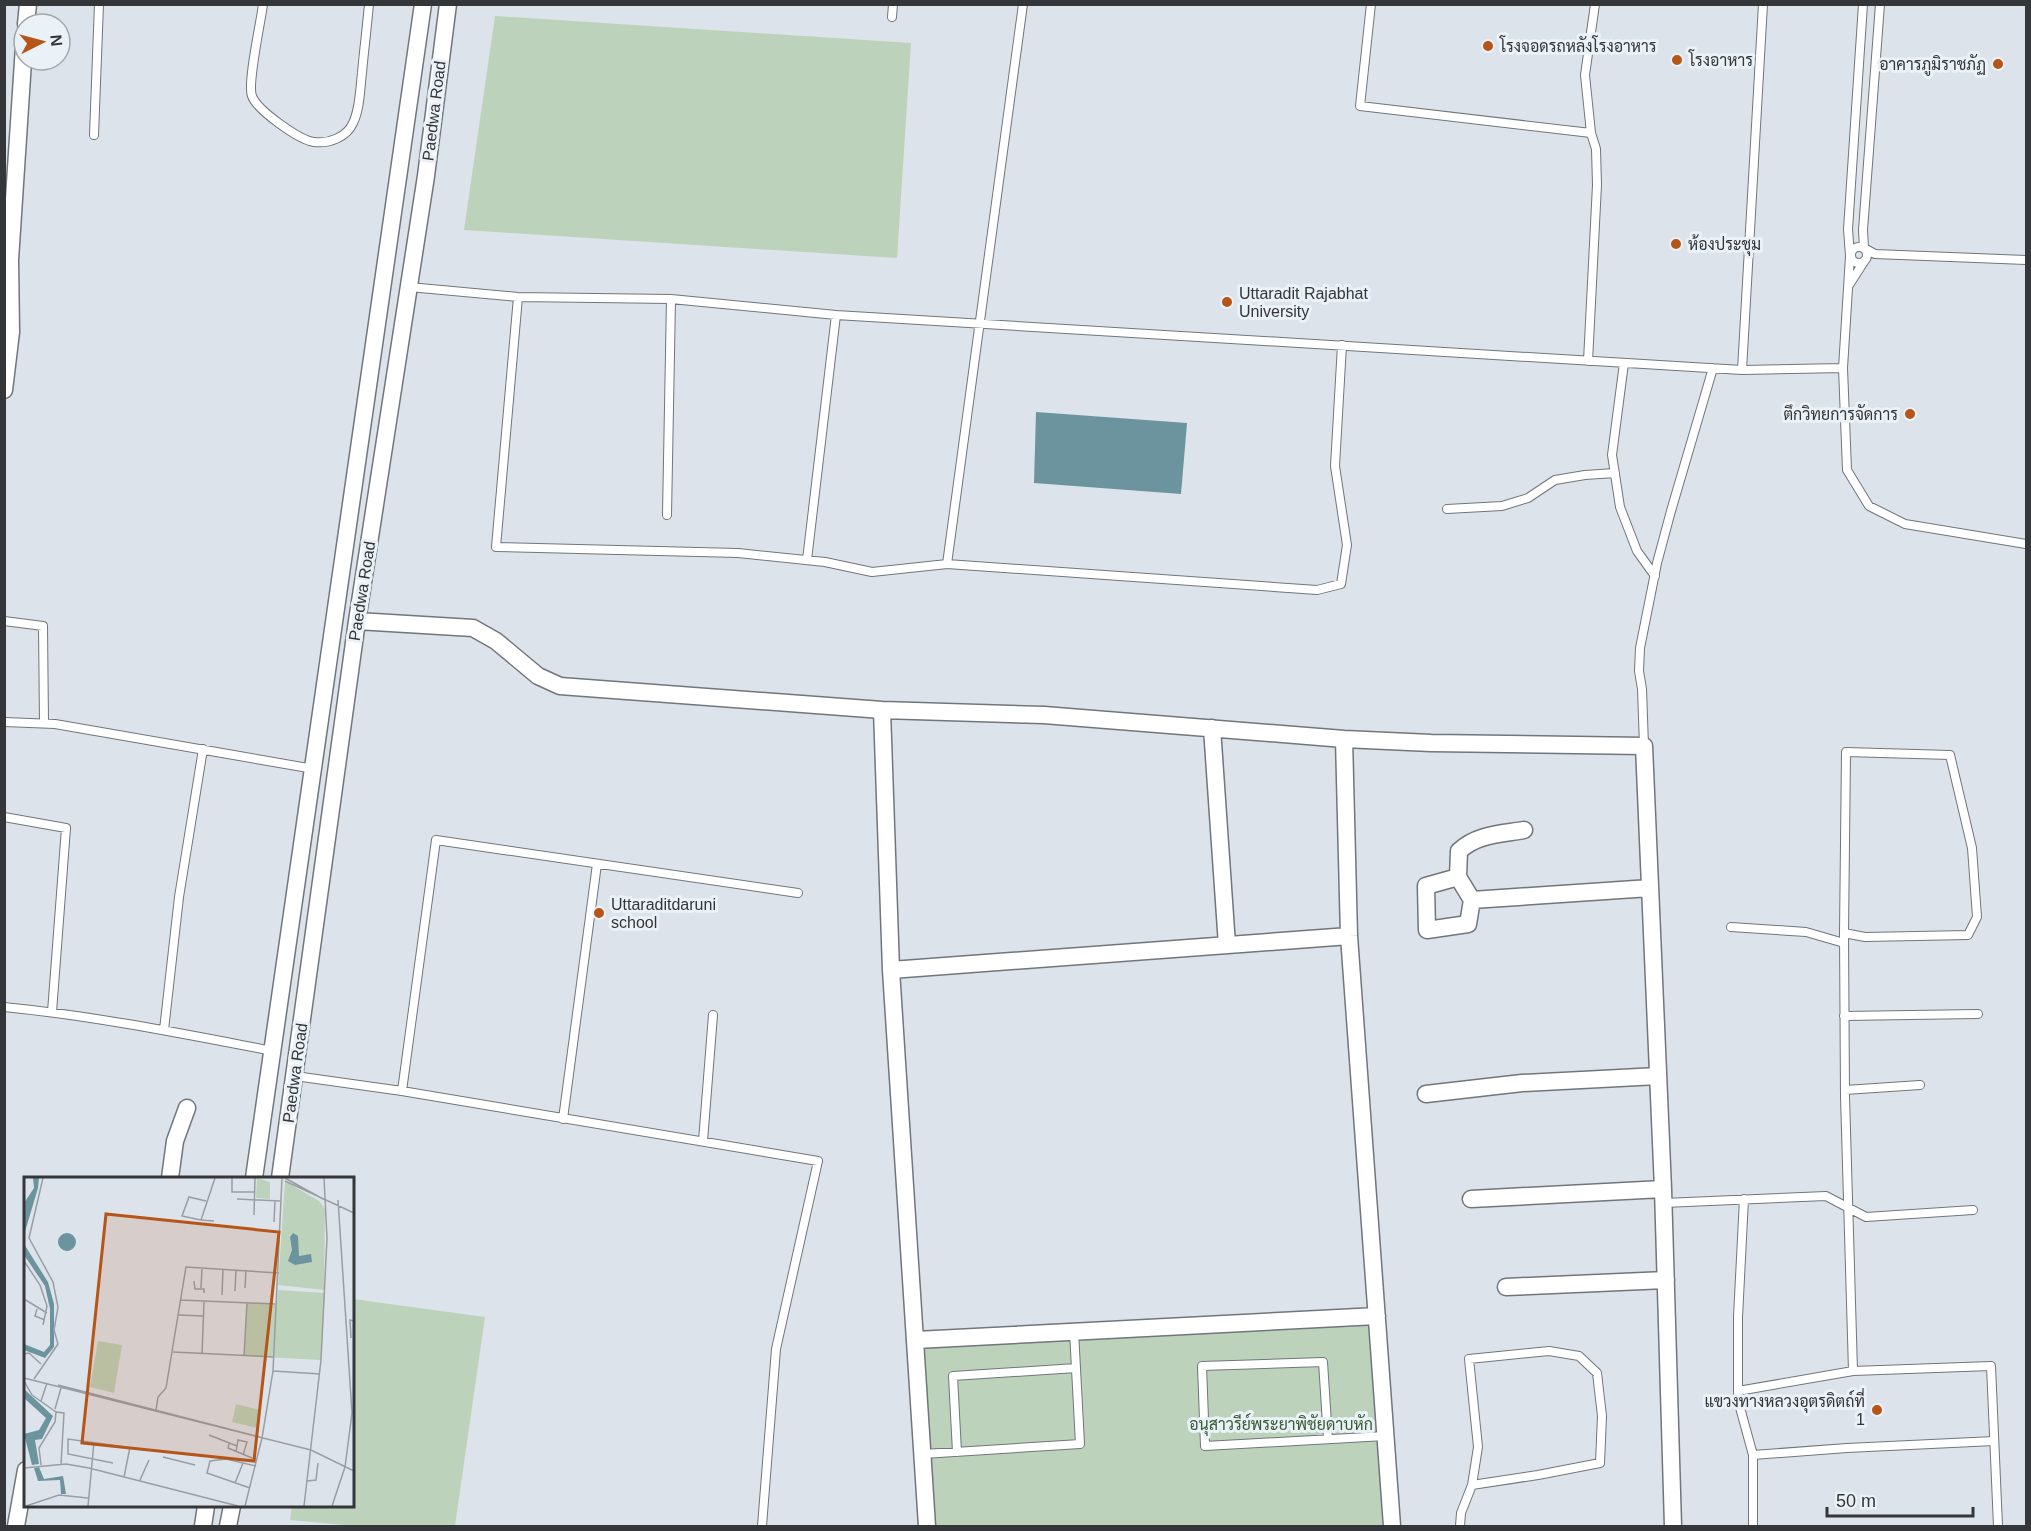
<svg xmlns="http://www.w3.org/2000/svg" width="2031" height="1531" viewBox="0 0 2031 1531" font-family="Arial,Sarabun,sans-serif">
	<rect width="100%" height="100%" fill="#dde3ea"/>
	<path fill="#bdd2ba" d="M 495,16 L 911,43 L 897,258 L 464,230 Z
		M 353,1299 L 485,1317 L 455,1526 L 356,1526 L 290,1520 L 292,1506 L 352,1506 Z
		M 1377,1316 L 1392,1526 L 927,1526 L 916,1340 Z"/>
	<path fill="#6c949f" d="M 1036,412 L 1187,423 L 1181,494 L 1034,483 Z"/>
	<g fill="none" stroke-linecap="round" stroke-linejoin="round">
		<defs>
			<path id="service" d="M 263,4 C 261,22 247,83 252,96 C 257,110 299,140 314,142 C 329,144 347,137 353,123 C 360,109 360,89 362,73 C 364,50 367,27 369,4
				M 1371,4 L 1360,106 L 1591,133
				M 1880,4 L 1863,230 L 1864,248 L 1875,254 L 2026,260
				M 892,17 L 893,4
				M 94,135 L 99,4
				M1851 255a8 8 0 1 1 16 0a8 8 0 1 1-16 0Z
				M 1849,285 L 1865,260
				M 409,287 L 518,297 L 671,299 L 836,315 L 1742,370 L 1843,368 L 1850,256 L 1848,229 L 1863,4
				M 518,297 L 496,547 L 738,553 L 825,562 L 872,572 L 947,564 L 1317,590 L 1341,584 L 1347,545 L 1335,466 L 1342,345
				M 1588,361 L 1597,185 L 1596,149 L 1591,133 L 1585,75 L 1595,4
				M 1624,363 L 1612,455 L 1620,507 L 1637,551 L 1655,576
				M 1843,368 L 1847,470 L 1869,506 L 1905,524 L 2026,544
				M 1742,370 L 1763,4
				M 1447,509 L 1502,506 L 1528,498 L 1555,480 L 1585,475 L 1615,473
				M 667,515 L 671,299
				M 807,560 L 836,315
				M 947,564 L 1023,4
				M 4,621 L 43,626 L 44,723
				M 4,722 L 55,724 L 314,769
				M 1644,746 L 1642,689 L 1639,671 L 1640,648 L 1657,563 L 1671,511 L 1713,368
				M 4,817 L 66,828 L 52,1012
				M 1731,927 L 1806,932 L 1844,943
				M 1844,933 L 1865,937 L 1968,935 L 1977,917 L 1972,848 L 1950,755 L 1846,752 L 1844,933 L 1845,1096 L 1853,1371 L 1991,1366 L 1998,1526
				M 4,1007 C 95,1016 184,1034 273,1051
				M 1844,1016 L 1978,1014
				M 164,1030 L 179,897 L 203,749
				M 295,1076 L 402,1091 L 818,1161 L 776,1349 L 762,1526
				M 1845,1090 L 1920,1085
				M 402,1091 L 436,840 L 798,893
				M 563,1119 L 597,864
				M 703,1141 L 713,1015
				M 1664,1203 L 1826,1196 L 1866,1217 L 1973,1210
				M 1738,1391 L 1738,1317 L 1744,1199
				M 1328,1439 L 1323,1362 L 1202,1366 L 1205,1446 L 1385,1436
				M 957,1452 L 953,1376 L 1076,1368
				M 923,1454 L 1080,1444 L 1074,1331
				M 1753,1455 L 1847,1448 L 1994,1441
				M 1460,1526 L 1461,1513 L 1472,1485 L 1478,1447 L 1469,1359 L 1549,1351 L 1579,1356 L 1597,1373 L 1602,1416 L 1600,1463 L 1538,1475 L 1472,1485
				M 1753,1526 L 1753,1455 L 1739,1404 L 1738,1391 L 1853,1371"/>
			<path id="minor" d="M 26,24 L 28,4
				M 4,390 L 11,332 L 10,260 L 24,46
				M 357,621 L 473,628 L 496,641 L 538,676 L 560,686 L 882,710 L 1044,715 L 1344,739 L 1431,743 L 1644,746 L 1663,1189 L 1673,1526
				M 882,710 L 891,970 L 927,1526
				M 1212,728 L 1227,945
				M 1344,739 L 1349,936 L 1392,1526
				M 1458,877 L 1426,886 L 1427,930 L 1468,924 L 1472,900 L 1458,877 L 1459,851 C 1477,834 1501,834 1524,830
				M 1472,900 L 1650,888
				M 891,970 L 1349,936
				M 1426,1094 L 1522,1083 L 1658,1076
				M 170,1178 L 175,1141 L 187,1108
				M 254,1178 L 423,4
				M 280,1178 L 357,621 L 426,176 L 448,4
				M 1471,1199 L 1663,1189
				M 1506,1287 L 1666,1280
				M 916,1340 L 1377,1316
				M 16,1526 L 26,1470
				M 203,1526 L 206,1506
				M 228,1526 L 232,1506"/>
		</defs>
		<use href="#service" stroke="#70767c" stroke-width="10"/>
		<use href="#minor" stroke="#70767c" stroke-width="19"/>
		<use href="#service" stroke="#fff" stroke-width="8"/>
		<use href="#minor" stroke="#fff" stroke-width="16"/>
	</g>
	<g fill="#b65518" stroke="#eaf1f7" stroke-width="2">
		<circle cx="1488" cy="46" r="6"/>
		<circle cx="1677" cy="60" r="6"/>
		<circle cx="1998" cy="64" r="6"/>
		<circle cx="1676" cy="244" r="6"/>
		<circle cx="1227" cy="302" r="6"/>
		<circle cx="1910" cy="414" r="6"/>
		<circle cx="599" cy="913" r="6"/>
		<circle cx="1877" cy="1410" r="6"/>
	</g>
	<g text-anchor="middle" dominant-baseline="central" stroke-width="6" stroke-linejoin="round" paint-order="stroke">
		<g font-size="16" fill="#343639" stroke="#eaf1f7" text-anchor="start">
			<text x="1500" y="46">โรงจอดรถหลังโรงอาหาร</text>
			<text x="1689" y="60">โรงอาหาร</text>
			<text x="1986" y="64" text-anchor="end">อาคารภูมิราชภัฏ</text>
			<text x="1688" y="244">ห้องประชุม</text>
			<text x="1239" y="293">Uttaradit Rajabhat<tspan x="1239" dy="18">University</tspan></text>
			<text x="1898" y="414" text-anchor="end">ตึกวิทยการจัดการ</text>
			<text x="611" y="904">Uttaraditdaruni<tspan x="611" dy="18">school</tspan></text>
			<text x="1865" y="1401" text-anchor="end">แขวงทางหลวงอุตรดิตถ์ที่<tspan x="1865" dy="18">1</tspan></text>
		</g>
		<g font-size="16" fill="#343639" stroke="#eaf1f7">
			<text transform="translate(434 111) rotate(-83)">Paedwa Road</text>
			<text transform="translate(362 591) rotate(-81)">Paedwa Road</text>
			<text transform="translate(295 1073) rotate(-82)">Paedwa Road</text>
		</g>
		<g font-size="16" fill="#385c33" stroke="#eaf1f7">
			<text x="1281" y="1424">อนุสาวรีย์พระยาพิชัยดาบหัก</text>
		</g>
	</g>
	<g transform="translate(24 1177)">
		<rect width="330" height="330" fill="#dde3ea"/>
		<path d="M 233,1 L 246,5 L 246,22 L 232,21 ZM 261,4 L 295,24 L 301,32 L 300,113 L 254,108 ZM 254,113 L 301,116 L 297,183 L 220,179 L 223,126 L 253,127 ZM 74,164 L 98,168 L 90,216 L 66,210 ZM 212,227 L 236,233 L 233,251 L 208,245 Z" fill="#bdd2ba"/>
		<path d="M 9,1 L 15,1 L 14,11 L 0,58 L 0,26 L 10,11 ZM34 65a9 9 0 1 1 18 0a9 9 0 1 1-18 0ZM 269,56 L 274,59 L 275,79 L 287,77 L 288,85 L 271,88 L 264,84 L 268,73 L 266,60 ZM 0,67 L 24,105 L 30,127 L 30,170 L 21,181 L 0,173 L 0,167 L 20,175 L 26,168 L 26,132 L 21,109 L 0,78 ZM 0,212 L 29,239 L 18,262 L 11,263 L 15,287 L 8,288 L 0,257 L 15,253 L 22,241 L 0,221 ZM 15,290 L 20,302 L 39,299 L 42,317 L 37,317 L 36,303 L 14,304 L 10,291 Z" fill="#6c949f"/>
		<path fill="none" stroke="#999ea3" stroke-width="1.5" d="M 208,1 L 208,15 L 231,15M 261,1 L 299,22M 261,4 L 330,36M 213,22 L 256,24M 230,38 L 231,1M 177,43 L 158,39 L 165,20 L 182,24M 190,44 L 177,43 L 191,1M 250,45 L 251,24M 0,84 L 16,108 L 23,129 L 19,148M 170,104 L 171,112 L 180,112 L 180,116M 177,111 L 178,91M 221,111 L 222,93M 211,114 L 212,93M 198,118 L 199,92M 0,122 L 23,136M 157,123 L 251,127M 13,132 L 11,139 L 21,143M 155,138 L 179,139M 327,161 L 326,143 L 330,144M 149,175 L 250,180M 0,177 L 5,176 L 17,187M 178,177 L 180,125M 220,179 L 223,126M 249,194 L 296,197M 0,201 L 287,273 L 330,294M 10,202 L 34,167 L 30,153 L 34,130 L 29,105 L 5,61 L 19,1M 0,204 L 8,218 L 32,235 L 31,245 L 15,271 L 17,288M 34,208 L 236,260M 17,224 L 23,206M 31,232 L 37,211M 132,233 L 134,220 L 142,211 L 162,90 L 255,96M 32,235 L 40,236 L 37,287M 185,258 L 213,269M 205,267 L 204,271 L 233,283M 212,275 L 214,263 L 223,265 L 219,278M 139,280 L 171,288M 89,286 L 44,277 L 44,262 L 116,272M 0,291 L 42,287 L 65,291 L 214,329M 100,300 L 106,270M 116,303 L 125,283M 283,304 L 292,303 L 294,286M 211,306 L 219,286M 226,311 L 183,296 L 186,284 L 202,282 L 232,289M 2,329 L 35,318 L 64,321M 64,329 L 70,265M 221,329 L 238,261 L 249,194 L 258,1M 280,329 L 297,183 L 303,61 L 300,1M 308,329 L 321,290 L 328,236 L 314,23"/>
		<path fill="#b65518" fill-opacity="0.15" stroke="#b65518" stroke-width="3" d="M 82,37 L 255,55 L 230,284 L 58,266 Z"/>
		<rect width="330" height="330" fill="none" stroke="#343639" stroke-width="3"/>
	</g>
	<rect width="2031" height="1531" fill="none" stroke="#343639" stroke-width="12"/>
	<g transform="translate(42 42) rotate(84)"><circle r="28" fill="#eaf1f7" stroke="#a1a6ab" stroke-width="1.5"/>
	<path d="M0-4.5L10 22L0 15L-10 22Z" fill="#b65518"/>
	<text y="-9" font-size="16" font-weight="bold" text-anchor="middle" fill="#343639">N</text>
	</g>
	<path d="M1827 1507v9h146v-9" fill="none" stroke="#343639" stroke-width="3"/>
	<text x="1836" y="1507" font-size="18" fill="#343639" stroke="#eaf1f7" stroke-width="4.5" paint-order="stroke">50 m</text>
</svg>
